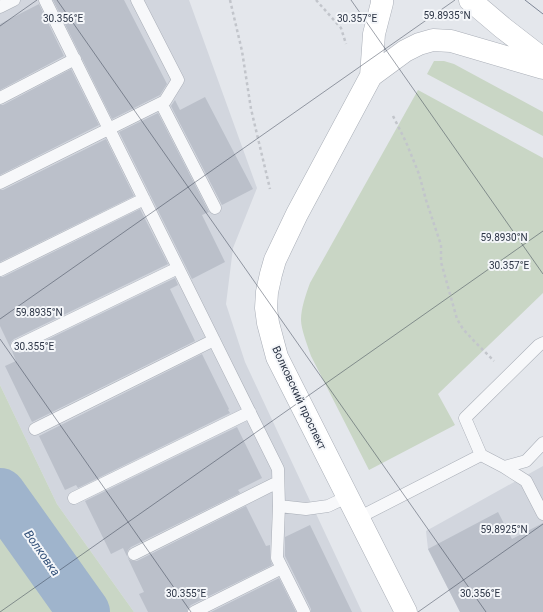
<svg xmlns="http://www.w3.org/2000/svg" width="543" height="612" viewBox="0 0 543 612" font-family="Roboto,sans-serif">
	<rect width="100%" height="100%" fill="#e4e7ec"/>
	<path fill="#d2d6de" d="M 0,0 L 189,0 L 257,188 L 233,248 L 226,304 L 245,362 L 362,612 L 134,612 L 57,504 L 0,385 Z
		M 543,466 L 543,612 L 460,612 L 428,549 L 426,531 Z"/>
	<path fill="#c9d6c5" d="M 434,61 L 444,61 L 454,64 L 543,112 L 543,136 L 427,74 Z
		M 418,90 L 543,158 L 543,293 L 438,394 L 455,425 L 369,470 L 311,356 C 308,347 301,329 301,320 C 301,308 306,294 310,283 Z
		M 0,385 L 57,504 L 134,612 L 0,612 Z"/>
	<g fill="none" stroke-linecap="round" stroke-linejoin="round">
		<path stroke="#9fb4cc" stroke-width="52" d="M 0,494 L 84,612"/>
	</g>
	<path fill="#bbc0ca" d="M 53,0 L 124,0 L 167,84 L 160,95 L 112,119 Z
		M 39,4 L 64,56 L 0,90 L 0,24 Z
		M 71,69 L 99,125 L 0,175 L 0,105 L 3,105 Z
		M 205,97 L 253,189 L 222,205 L 171,106 L 175,100 L 180,110 Z
		M 158,113 L 209,212 L 202,215 L 225,262 L 192,279 L 119,132 Z
		M 106,139 L 134,196 L 0,262 L 0,190 L 3,190 Z
		M 140,209 L 168,264 L 14,339 L 11,342 L 10,347 L 0,326 L 0,277 L 3,277 Z
		M 175,278 L 178,285 L 170,289 L 195,341 L 32,422 L 5,366 L 16,361 L 12,351 L 16,353 L 20,353 Z
		M 202,354 L 229,409 L 228,410 L 230,413 L 78,488 L 76,485 L 65,490 L 39,436 Z
		M 237,427 L 262,478 L 238,490 L 240,493 L 131,547 L 128,550 L 127,554 L 127,557 L 130,560 L 134,561 L 137,561 L 246,506 L 266,546 L 270,545 L 270,558 L 272,565 L 191,605 L 188,608 L 187,612 L 148,612 L 139,594 L 144,592 L 123,548 L 111,554 L 85,501 Z
		M 498,512 L 512,539 L 543,523 L 543,612 L 460,612 L 428,549 Z
		M 310,525 L 352,612 L 311,612 L 311,609 L 285,556 L 285,537 Z
		M 279,578 L 296,612 L 211,612 Z"/>
	<g fill="none" stroke-linecap="round" stroke-linejoin="round">
		<defs>
			<path id="lane" d="M 45,0 L 278,469 L 279,506 L 277,558 L 304,612
				M 0,7 L 14,0
				M 0,98 L 75,59
				M 161,103 L 215,208
				M 0,183 L 165,101 L 178,80 L 137,0
				M 0,270 L 144,199
				M 543,343 L 539,345 L 465,418 L 481,455 L 504,467 L 526,481 L 543,514
				M 17,346 L 178,268
				M 35,429 L 214,340
				M 504,467 L 526,461 L 543,443
				M 74,498 L 250,412
				M 279,506 L 306,509 L 328,506 L 347,497
				M 358,518 L 481,455
				M 134,554 L 278,482
				M 194,612 L 282,568"/>
			<path id="secondary" d="M 382,0 L 382,3 L 374,34 L 371,76 L 297,214 L 275,260 L 271,274 L 267,292 L 266,308 L 268,323 L 277,357 L 406,612
				M 470,0 L 503,28 L 543,59
				M 371,76 L 405,51 L 419,44 L 433,40 L 451,41 L 543,68"/>
		</defs>
		<use href="#lane" stroke="#a9aeb7" stroke-width="13"/>
		<use href="#secondary" stroke="#a9aeb7" stroke-width="23"/>
		<path stroke="#c2c5cb" stroke-width="2.5" stroke-dasharray="3 3" stroke-linecap="butt" d="M 230,0 L 242,51 L 251,109 L 270,189
			M 316,0 L 341,28 L 346,44
			M 393,116 L 406,142 L 419,174 L 426,200 L 441,245 L 441,262 L 457,319 L 463,329 L 475,342 L 494,361"/>
		<use href="#lane" stroke="#f7f8fa" stroke-width="12"/>
		<use href="#secondary" stroke="#fff" stroke-width="22"/>
		<path stroke="#7d8696" stroke-width="1" d="M 525,0 L 543,14"/>
	</g>
	<path fill="none" stroke="#2b3445" stroke-width="1" stroke-opacity="0.45" d="M 57,0 L 486,612M 351,0 L 543,274M 0,26 L 37,0M 0,319 L 455,0M 0,339 L 191,612M 0,612 L 543,231M 418,612 L 543,524"/>
	<g text-anchor="middle" dominant-baseline="central" stroke-width="4" stroke-linejoin="round" paint-order="stroke">
		<g font-size="11" fill="#2b3445" stroke="#f4f6f9">
			<text transform="translate(299 398) rotate(65)">Волковский проспект</text>
		</g>
		<g font-size="12" font-style="italic" fill="#34527a" stroke="#f4f6f9">
			<text transform="translate(42 553) rotate(55)">Волковка</text>
		</g>
	</g>
	<g font-size="10" text-anchor="middle" fill="#2b3445" stroke="#f4f6f9" stroke-width="4" stroke-linejoin="round" paint-order="stroke">
		<text x="447" y="19">59.8935°N</text>
		<text x="63" y="22">30.356°E</text>
		<text x="357" y="22">30.357°E</text>
		<text x="504" y="241">59.8930°N</text>
		<text x="509" y="269">30.357°E</text>
		<text x="39" y="316">59.8935°N</text>
		<text x="34" y="350">30.355°E</text>
		<text x="504" y="533">59.8925°N</text>
		<text x="186" y="597">30.355°E</text>
		<text x="480" y="597">30.356°E</text>
	</g>
</svg>
